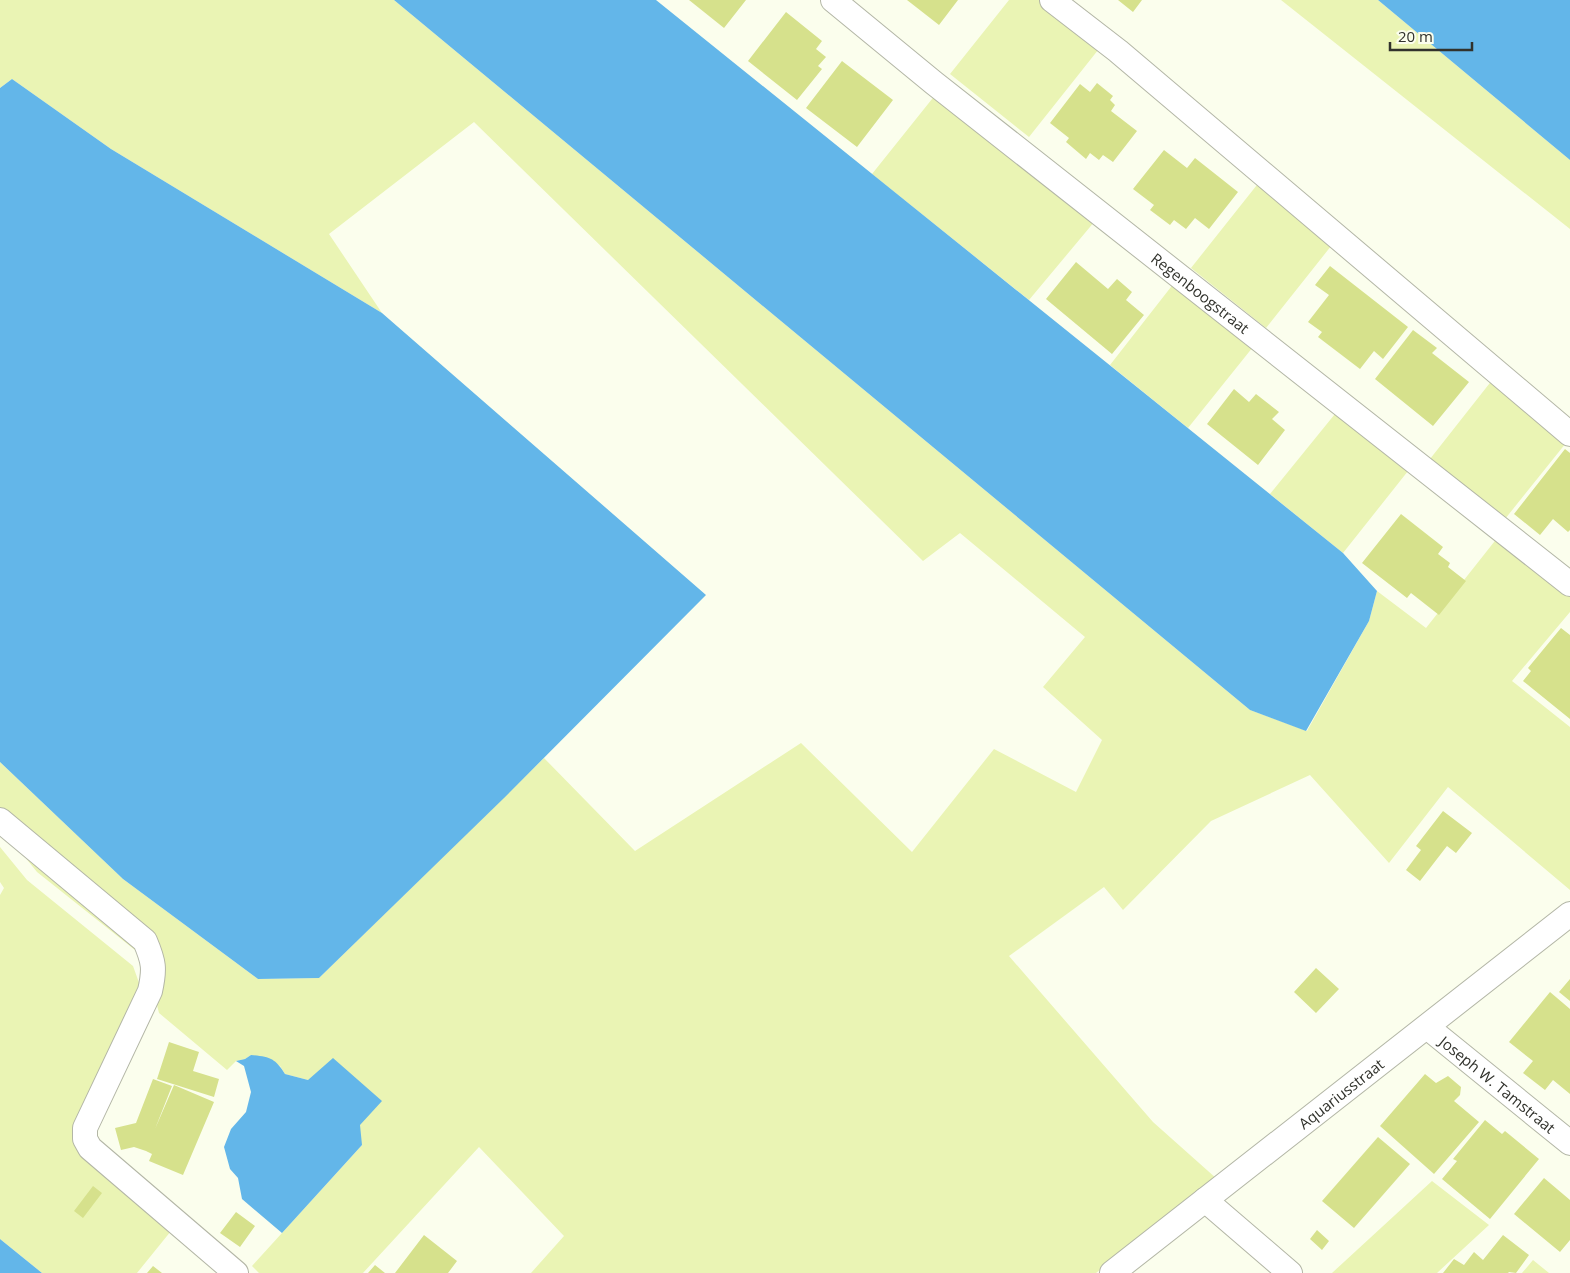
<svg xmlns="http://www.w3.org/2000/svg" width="1570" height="1273" viewBox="0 0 1570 1273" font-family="'Open Sans',sans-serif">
	<rect width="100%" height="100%" fill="#fbfeed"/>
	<path fill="#eaf4b4" d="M 0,0 L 394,0 L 1250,710 L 1307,731 L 1369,621 L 1377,591 L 1426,628 L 1498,537 L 1570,594 L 1570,612 L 1512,681 L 1570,727 L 1570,890 L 1448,787 L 1389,863 L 1310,775 L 1211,821 L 1123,910 L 1104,887 L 1009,956 L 1153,1122 L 1217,1179 L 1096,1273 L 531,1273 L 564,1236 L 479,1147 L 363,1273 L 259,1273 L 252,1266 L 362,1145 L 308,1080 L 285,1074 L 280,1066 L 251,1055 L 245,1059 L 236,1061 L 227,1070 L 159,1013 L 145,958 L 37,872 L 0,826 L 0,762 L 123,879 L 258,979 L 319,978 L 544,758 L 635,851 L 801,743 L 912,852 L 994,749 L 1076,792 L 1102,740 L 1043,687 L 1085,637 L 960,533 L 923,561 L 474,122 L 329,234 L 382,313 L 111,149 L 12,79 L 0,88 Z
		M 1009,0 L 1056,0 L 1106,40 L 1029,137 L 950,74 Z
		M 1281,0 L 1378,0 L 1570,160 L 1570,229 Z
		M 940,89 L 1100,215 L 1029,300 L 872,174 Z
		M 1268,171 L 1343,231 L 1266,328 L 1191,268 Z
		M 1178,278 L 1257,342 L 1188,428 L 1110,365 Z
		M 1504,365 L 1570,418 L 1570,438 L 1505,519 L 1430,459 Z
		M 1339,409 L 1412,466 L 1343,553 L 1270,494 Z
		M 0,847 L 27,880 L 133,966 L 142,991 L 75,1130 L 171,1231 L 137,1273 L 42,1273 L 0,1239 L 0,895 L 4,888 L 0,882 Z
		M 1432,1181 L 1489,1225 L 1437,1273 L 1332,1273 Z
		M 1533,1260 L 1549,1273 L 1522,1273 Z"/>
	<path fill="#63b6e9" d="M 394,0 L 656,0 L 1343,553 L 1377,591 L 1369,621 L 1306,731 L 1250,710 Z
		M 1378,0 L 1570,0 L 1570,160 Z
		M 12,79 L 111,149 L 382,313 L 706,595 L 504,798 L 319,978 L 258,979 L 123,879 L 0,762 L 0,88 Z
		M 251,1055 C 270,1057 275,1058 285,1074 L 308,1080 L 333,1058 L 382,1101 L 360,1125 L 362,1145 L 282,1233 L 242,1199 L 238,1178 L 230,1169 L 224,1147 L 231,1129 L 246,1112 L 251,1092 L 244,1066 L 236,1061 L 245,1059 Z
		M 0,1239 L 42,1273 L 0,1273 Z"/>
	<path fill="#d6e18c" d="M 689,0 L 746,0 L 724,28 Z
		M 907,0 L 958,0 L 939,25 Z
		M 1118,0 L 1142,0 L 1133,12 Z
		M 786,12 L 822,41 L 816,49 L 826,57 L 818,66 L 822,69 L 797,100 L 748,61 Z
		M 842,61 L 893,100 L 857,147 L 806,108 Z
		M 1097,83 L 1113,96 L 1110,100 L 1115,105 L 1111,111 L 1137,131 L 1113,162 L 1103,155 L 1099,160 L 1090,153 L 1086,159 L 1066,142 L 1069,138 L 1050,123 L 1080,84 L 1090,92 Z
		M 1164,150 L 1187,168 L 1195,158 L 1238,192 L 1209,229 L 1195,218 L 1186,229 L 1174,220 L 1170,225 L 1150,210 L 1154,205 L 1133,189 Z
		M 1076,262 L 1108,289 L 1117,279 L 1132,292 L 1126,300 L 1144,315 L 1112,354 L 1046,299 Z
		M 1330,266 L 1408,327 L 1383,359 L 1374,351 L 1360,369 L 1318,337 L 1322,332 L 1308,322 L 1329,295 L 1315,285 Z
		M 1413,330 L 1437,348 L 1432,353 L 1469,382 L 1433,426 L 1375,379 Z
		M 1234,389 L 1249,402 L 1256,394 L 1279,412 L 1272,419 L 1285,430 L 1258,465 L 1207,424 Z
		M 1565,449 L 1570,453 L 1570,530 L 1568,532 L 1553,519 L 1540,535 L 1514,514 Z
		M 1401,514 L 1443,547 L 1438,554 L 1450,563 L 1448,567 L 1466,581 L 1439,615 L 1411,593 L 1407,598 L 1362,563 Z
		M 1561,628 L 1570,635 L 1570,719 L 1523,681 L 1531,671 L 1528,668 Z
		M 1443,811 L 1472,833 L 1456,853 L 1447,846 L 1420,881 L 1406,870 L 1421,850 L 1416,846 Z
		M 1316,968 L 1339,989 L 1316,1013 L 1294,992 Z
		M 1570,979 L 1570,1001 L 1559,992 Z
		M 1550,992 L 1570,1009 L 1570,1094 L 1553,1080 L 1545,1090 L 1523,1073 L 1533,1061 L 1509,1042 Z
		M 169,1042 L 199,1052 L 193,1071 L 219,1079 L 214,1097 L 157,1079 Z
		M 1425,1074 L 1436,1083 L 1448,1076 L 1461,1087 L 1460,1095 L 1454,1101 L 1479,1122 L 1434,1174 L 1380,1126 Z
		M 153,1079 L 172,1086 L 155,1129 L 174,1085 L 214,1102 L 183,1175 L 149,1161 L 152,1154 L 146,1151 L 134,1147 L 121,1150 L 115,1128 L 136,1123 Z
		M 1485,1120 L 1502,1134 L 1505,1131 L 1539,1159 L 1490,1219 L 1442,1179 L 1457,1161 L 1453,1159 Z
		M 1378,1137 L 1410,1164 L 1354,1228 L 1322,1201 Z
		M 1544,1178 L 1570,1200 L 1570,1240 L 1560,1252 L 1514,1214 Z
		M 93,1186 L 102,1193 L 83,1218 L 74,1211 Z
		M 236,1212 L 255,1226 L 240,1247 L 220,1233 Z
		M 1317,1230 L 1329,1241 L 1322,1250 L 1310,1239 Z
		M 424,1235 L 457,1261 L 448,1273 L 395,1273 Z
		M 1503,1235 L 1529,1255 L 1516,1273 L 1509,1272 L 1508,1273 L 1443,1273 L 1454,1259 L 1464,1265 L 1474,1252 L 1483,1260 Z
		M 375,1265 L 385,1273 L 368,1273 Z
		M 153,1266 L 162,1273 L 147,1273 Z"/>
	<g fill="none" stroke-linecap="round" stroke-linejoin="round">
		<defs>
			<g id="street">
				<path id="s1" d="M 833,0 L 934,83 L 1570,584"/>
				<path d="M 1052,0 L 1118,51 L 1570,434"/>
				<path d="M 0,820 L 145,941 C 154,962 155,969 150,991 L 85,1128 L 85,1139 L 90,1148 L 236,1273"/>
				<path id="s2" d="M 1427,1027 L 1570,1143"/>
				<path d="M 1205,1200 L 1290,1273"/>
				<path id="s3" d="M 1112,1273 L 1570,914"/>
			</g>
		</defs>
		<use href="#street" stroke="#b3b6a6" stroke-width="26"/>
		<use href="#street" stroke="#fff" stroke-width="24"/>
	</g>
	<g text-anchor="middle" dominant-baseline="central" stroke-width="4" stroke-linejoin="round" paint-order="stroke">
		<g font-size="15" fill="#31322c" stroke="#fbfeed">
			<text stroke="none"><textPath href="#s1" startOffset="470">Regenboogstraat</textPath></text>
			<text stroke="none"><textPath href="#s2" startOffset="91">Joseph W. Tamstraat</textPath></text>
			<text stroke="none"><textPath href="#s3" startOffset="291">Aquariusstraat</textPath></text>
		</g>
	</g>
	<path d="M1390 42v8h82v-8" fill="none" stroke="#31322c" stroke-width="2.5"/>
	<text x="1398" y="42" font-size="15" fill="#31322c" stroke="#fbfeed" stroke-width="4" paint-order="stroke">20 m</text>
</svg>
